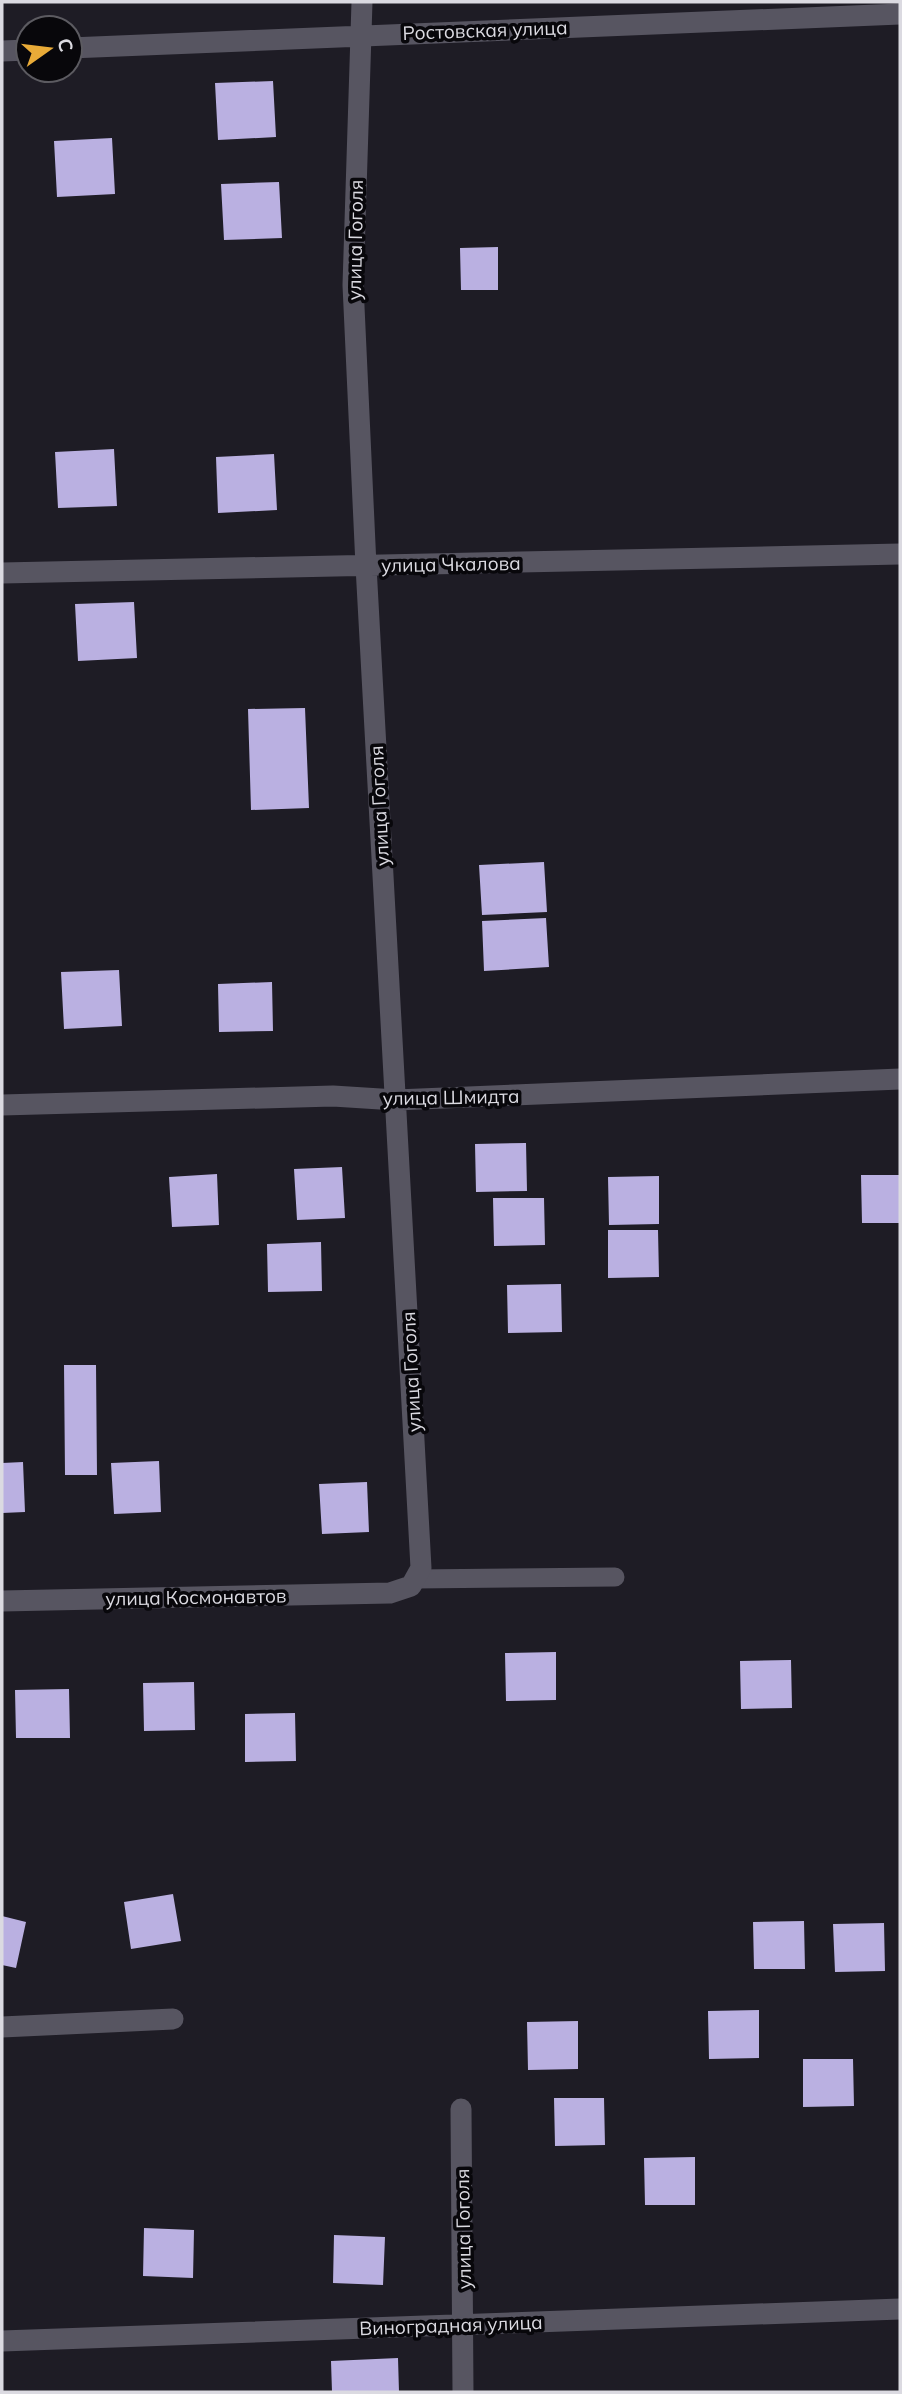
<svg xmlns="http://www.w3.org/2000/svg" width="902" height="2394" viewBox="0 0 902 2394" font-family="Mulish,sans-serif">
	<rect width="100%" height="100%" fill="#1e1c25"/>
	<path fill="#bab0e1" d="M 273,81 L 276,137 L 218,140 L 215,83 Z
		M 112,138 L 115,194 L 57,197 L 54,141 Z
		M 279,182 L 282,238 L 224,240 L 221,184 Z
		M 498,247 L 498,290 L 461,290 L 460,248 Z
		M 114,449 L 117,506 L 58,508 L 55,452 Z
		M 274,454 L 277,510 L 218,513 L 216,457 Z
		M 134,602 L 137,658 L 78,661 L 75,604 Z
		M 305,708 L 309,808 L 251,810 L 248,709 Z
		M 544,862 L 547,912 L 482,915 L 479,865 Z
		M 546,918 L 549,967 L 484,971 L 482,921 Z
		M 119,970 L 122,1026 L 64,1029 L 61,972 Z
		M 272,982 L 273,1031 L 219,1032 L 218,984 Z
		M 526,1143 L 527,1191 L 476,1192 L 475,1144 Z
		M 342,1167 L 345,1218 L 297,1220 L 294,1169 Z
		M 217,1174 L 219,1225 L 172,1227 L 169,1177 Z
		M 861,1175 L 900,1175 L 900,1223 L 862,1223 Z
		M 659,1176 L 659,1224 L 609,1225 L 608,1177 Z
		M 493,1198 L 544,1198 L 545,1245 L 494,1246 Z
		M 608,1230 L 658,1230 L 659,1277 L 608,1278 Z
		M 321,1242 L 322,1291 L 268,1292 L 267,1244 Z
		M 561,1284 L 562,1332 L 508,1333 L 507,1285 Z
		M 64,1365 L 96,1365 L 97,1475 L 65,1475 Z
		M 159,1461 L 161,1512 L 114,1514 L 111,1463 Z
		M 23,1462 L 25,1512 L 2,1513 L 2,1463 Z
		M 367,1482 L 369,1532 L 322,1534 L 319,1484 Z
		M 556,1652 L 556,1700 L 506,1701 L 505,1653 Z
		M 791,1660 L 792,1708 L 741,1709 L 740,1661 Z
		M 194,1682 L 195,1730 L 144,1731 L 143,1683 Z
		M 69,1689 L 70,1738 L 16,1738 L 15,1690 Z
		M 295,1713 L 296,1761 L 245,1762 L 245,1714 Z
		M 173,1894 L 181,1941 L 131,1949 L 124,1902 Z
		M 2,1916 L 26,1922 L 16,1968 L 2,1965 Z
		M 804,1921 L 805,1969 L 754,1969 L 753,1922 Z
		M 884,1923 L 885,1971 L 835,1972 L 833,1924 Z
		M 759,2010 L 759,2058 L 709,2059 L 708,2011 Z
		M 578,2021 L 578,2069 L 528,2070 L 527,2022 Z
		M 803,2059 L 853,2059 L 854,2106 L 803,2107 Z
		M 554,2098 L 604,2098 L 605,2145 L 555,2146 Z
		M 695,2157 L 695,2205 L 645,2205 L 644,2158 Z
		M 144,2228 L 194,2230 L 193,2278 L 143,2276 Z
		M 334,2235 L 385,2237 L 383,2285 L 333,2283 Z
		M 398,2358 L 399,2392 L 332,2392 L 331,2361 Z"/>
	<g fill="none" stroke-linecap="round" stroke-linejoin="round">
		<path stroke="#575561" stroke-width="19" d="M 415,1579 L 615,1577"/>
		<path stroke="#575561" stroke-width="21" d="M 70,48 L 900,14
			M 2,51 L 28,50
			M 2,573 L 900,554
			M 2,1105 L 333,1096 L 396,1100 L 900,1079
			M 2,1601 L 390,1593 L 411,1586 L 421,1568 L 366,566 L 353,285 L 362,2
			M 2,2027 L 173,2019
			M 461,2109 L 463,2392
			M 2,2341 L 900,2309"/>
	</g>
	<g text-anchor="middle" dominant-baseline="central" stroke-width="7" stroke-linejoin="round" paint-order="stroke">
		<g font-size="19" fill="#dbdae1" stroke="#08070b">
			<text transform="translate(485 30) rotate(-2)">Ростовская улица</text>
			<text transform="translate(355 240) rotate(-89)">улица Гоголя</text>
			<text transform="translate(451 564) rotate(-1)">улица Чкалова</text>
			<text transform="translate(379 806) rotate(-93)">улица Гоголя</text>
			<text transform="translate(451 1097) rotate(-1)">улица Шмидта</text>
			<text transform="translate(411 1372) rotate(-93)">улица Гоголя</text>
			<text transform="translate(196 1597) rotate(-1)">улица Космонавтов</text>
			<text transform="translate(463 2229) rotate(-91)">улица Гоголя</text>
			<text transform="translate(451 2325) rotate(-2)">Виноградная улица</text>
		</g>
	</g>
	<rect width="902" height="2394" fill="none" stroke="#dbdae1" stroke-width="7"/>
	<g transform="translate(49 49) rotate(76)"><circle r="33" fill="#08070b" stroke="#5c5b61" stroke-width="2"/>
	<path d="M0-5L12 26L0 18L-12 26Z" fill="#e9ab38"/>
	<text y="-10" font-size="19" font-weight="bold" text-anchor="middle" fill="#dbdae1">С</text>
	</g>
</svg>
